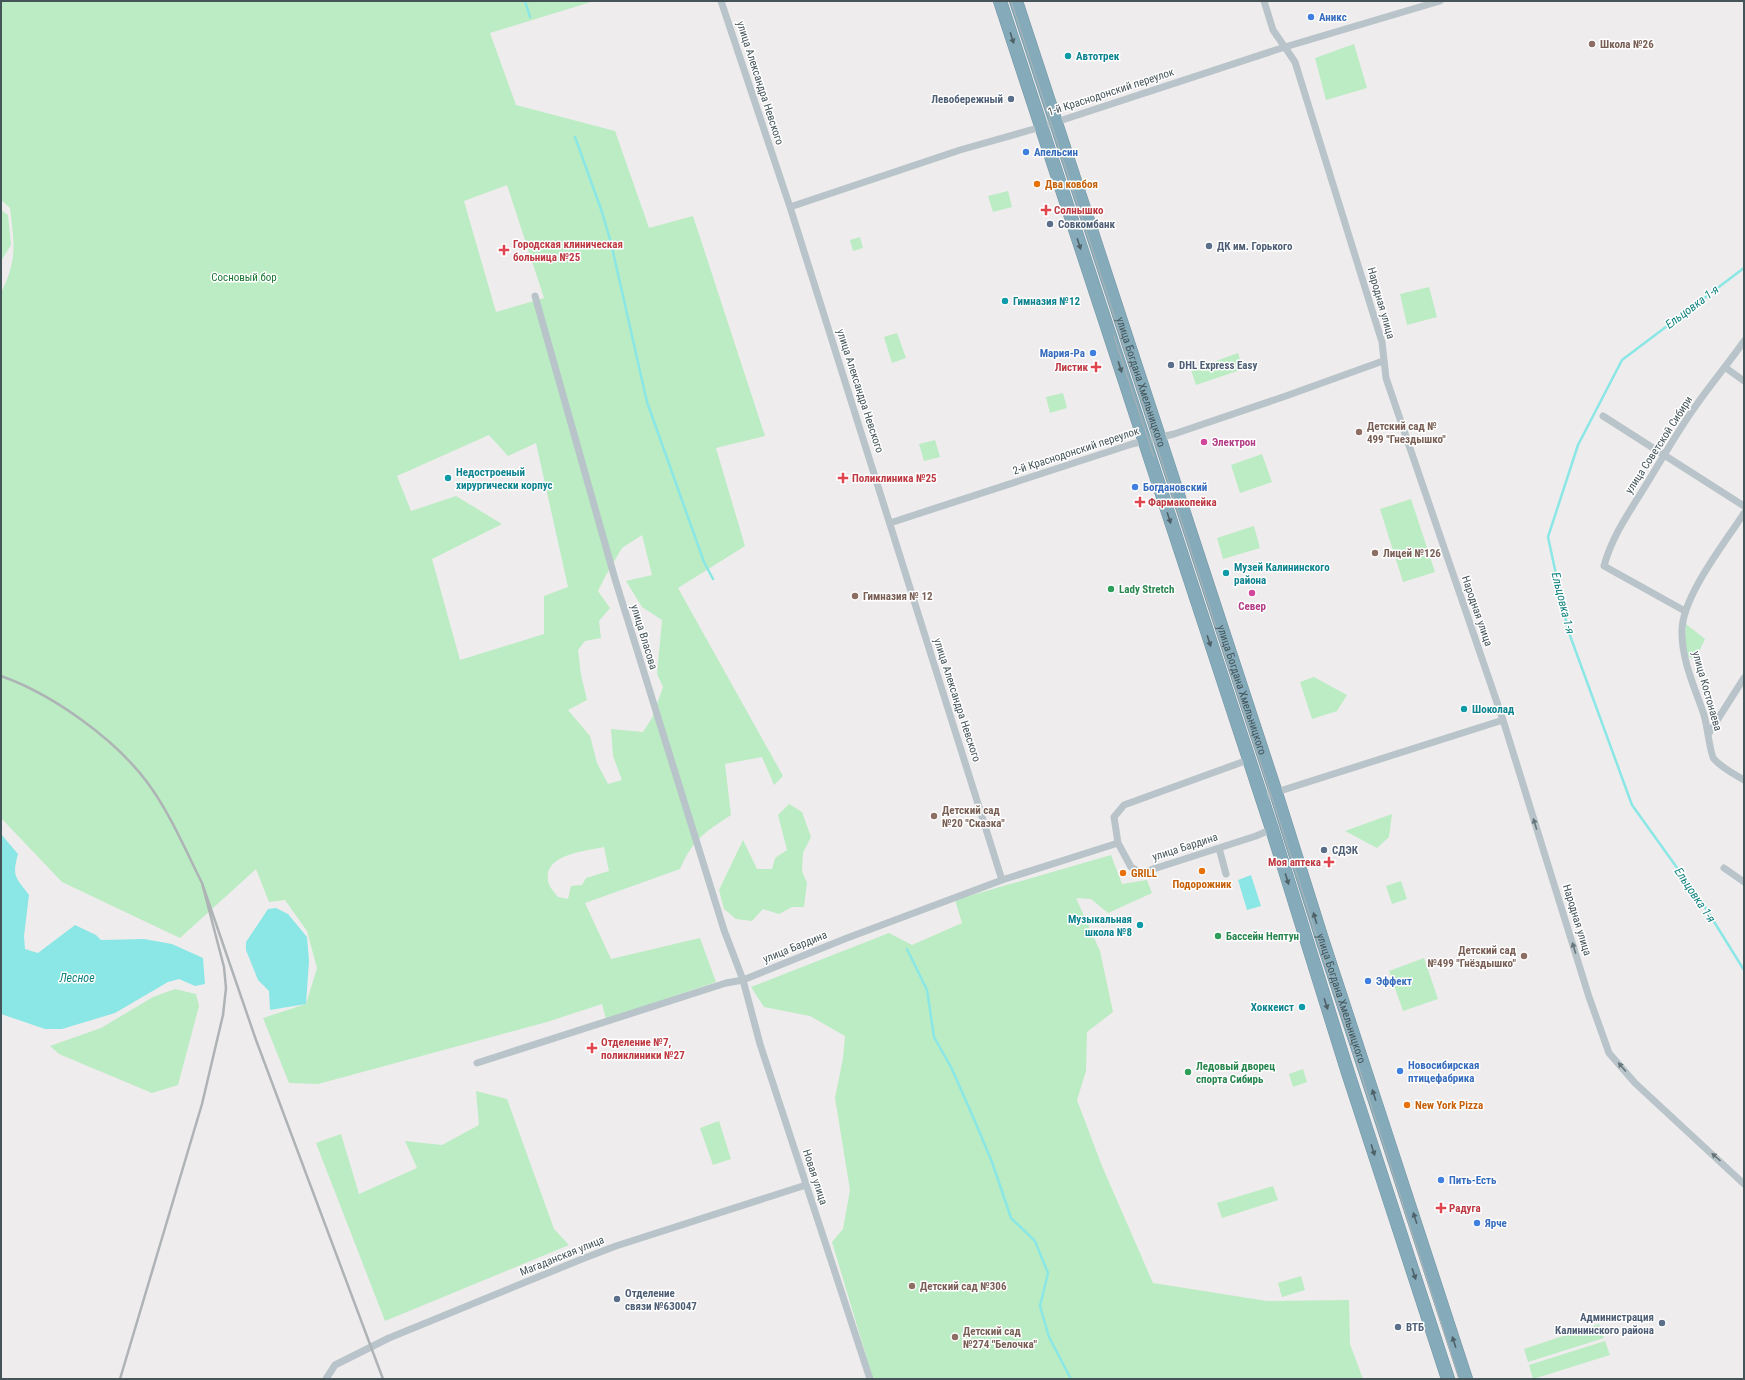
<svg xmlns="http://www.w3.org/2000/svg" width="1745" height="1380" viewBox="0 0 1745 1380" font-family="'Roboto Condensed',sans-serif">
	<rect width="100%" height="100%" fill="#efeced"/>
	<path fill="#bbecc3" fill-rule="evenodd" d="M 1,1 L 594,1 L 490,33 L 516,105 L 615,131 L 649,228 L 693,216 L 765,436 L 716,448 L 745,546 L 678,588 L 783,776 L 774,785 L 762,757 L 725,764 L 731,815 C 704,833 694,838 680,869 L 585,903 L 611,959 L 700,938 L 716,982 L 606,1019 L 602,1004 L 547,1022 L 318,1084 L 289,1083 L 263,1018 L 306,1004 L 317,968 L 307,931 L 285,900 L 269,902 L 256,869 L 180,938 L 62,882 L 1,818 L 1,293 C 18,259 14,243 10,208 L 1,200 ZM 507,185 L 544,298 L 496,312 L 464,201 ZM 489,435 L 508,456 L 536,443 L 568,587 L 544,596 L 544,634 L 460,660 L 432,559 L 502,524 L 456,496 L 411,511 L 397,476 ZM 642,535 L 652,575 L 626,581 L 642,607 L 662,620 L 657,674 L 663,687 L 652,718 L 643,732 L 611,729 L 613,756 L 622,780 L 608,784 L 597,763 L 590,736 L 568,710 L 587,700 L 581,675 L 578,650 L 585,641 L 601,638 L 599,621 L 610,608 L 598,591 L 606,575 L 622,548 ZM 604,847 L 609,871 L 586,878 L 582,885 L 571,886 L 568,899 L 558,897 C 555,893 549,887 548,881 C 543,854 586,851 604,847 Z
		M 1354,44 L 1367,88 L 1326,100 L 1315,58 Z
		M 1008,191 L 1012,207 L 993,212 L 988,196 Z
		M 1,210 L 8,215 L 11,245 L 1,261 Z
		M 860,237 L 863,248 L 853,251 L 850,240 Z
		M 1429,287 L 1437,317 L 1407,325 L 1400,294 Z
		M 897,333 L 906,358 L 892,363 L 884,337 Z
		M 1238,353 L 1243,369 L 1196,385 L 1191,370 Z
		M 1063,393 L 1067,408 L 1050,413 L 1046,397 Z
		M 935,440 L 940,457 L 924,461 L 919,444 Z
		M 1262,454 L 1272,482 L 1240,493 L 1231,465 Z
		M 1411,499 L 1435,572 L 1403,582 L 1380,509 Z
		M 1254,526 L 1260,548 L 1223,559 L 1217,538 Z
		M 1686,624 L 1705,639 L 1695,660 L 1688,656 L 1685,641 Z
		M 1314,677 L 1347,695 L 1337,711 L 1312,719 L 1300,682 Z
		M 789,804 L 802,812 L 811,837 L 803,853 L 802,871 L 807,883 L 804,907 L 792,907 L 779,914 L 763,909 L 752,921 L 736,919 L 724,909 L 719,890 L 743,840 L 757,869 L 772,869 L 775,858 L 787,850 L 778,815 Z
		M 1392,814 L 1389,837 L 1377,848 L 1345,831 Z
		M 1111,855 L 1122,884 L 1147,880 L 1152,893 L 1108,913 L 1091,899 L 1076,898 L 1100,951 L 1113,1012 L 1087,1032 L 1086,1071 L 1077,1100 L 1102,1166 L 1153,1283 L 1267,1301 L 1349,1300 L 1350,1344 L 1363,1379 L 873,1379 L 832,1242 L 843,1229 L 850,1190 L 835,1098 L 843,1058 L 845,1036 L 810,1016 L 764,1007 L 751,987 L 889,933 L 912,945 L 962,923 L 955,900 Z
		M 1401,881 L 1407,899 L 1392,904 L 1386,886 Z
		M 1424,958 L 1438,999 L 1403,1011 L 1389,971 Z
		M 175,989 L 196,994 L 199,1006 L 178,1085 L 152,1093 L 59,1054 L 50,1046 L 101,1028 L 153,997 Z
		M 1303,1069 L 1307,1082 L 1293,1087 L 1289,1074 Z
		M 476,1091 L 507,1099 L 554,1229 L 569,1245 L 385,1321 L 316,1143 L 341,1134 L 359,1194 L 417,1168 L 405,1141 L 442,1145 L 479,1125 Z
		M 719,1121 L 731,1159 L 713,1165 L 700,1128 Z
		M 1273,1186 L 1278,1200 L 1222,1218 L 1217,1203 Z
		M 1301,1276 L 1305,1290 L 1282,1297 L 1278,1283 Z
		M 1599,1324 L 1604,1338 L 1528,1362 L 1524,1349 Z
		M 1605,1341 L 1610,1355 L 1533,1379 L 1529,1365 Z"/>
	<path fill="#8ae7e5" d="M 1,834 L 18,854 C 12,877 15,876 29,895 L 24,936 L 25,949 L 38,953 L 75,925 L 96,935 L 101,940 L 144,939 L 172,944 L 203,958 L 205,984 L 195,986 L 179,979 L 168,982 L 115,1013 L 62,1029 L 45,1029 L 1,1014 Z
		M 1251,875 L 1261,906 L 1247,910 L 1238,880 Z
		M 276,908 L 288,914 L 307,937 L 309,961 L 306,1004 L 270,1010 L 269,991 L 258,980 L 246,950 L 246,942 L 268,909 Z"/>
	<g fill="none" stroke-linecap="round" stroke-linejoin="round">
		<path stroke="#8ae7e5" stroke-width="2.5" d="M 525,1 L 530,17
			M 575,137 L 602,212 L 611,243 L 647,402 L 704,562 L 713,579
			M 1744,268 L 1622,360 L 1578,445 L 1548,537 L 1568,630 L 1632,805 L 1703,904 L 1744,970
			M 907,949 L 927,990 L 934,1037 L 951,1067 L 974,1119 L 992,1162 L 1011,1218 L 1035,1241 L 1048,1273 L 1040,1306 L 1049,1337 L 1071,1379"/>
		<defs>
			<g id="highway">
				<path d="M 1000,1 L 1272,829 L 1348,1073 L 1448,1379"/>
				<path id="s1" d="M 1016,1 L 1276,793 L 1323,942 L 1466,1379"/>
			</g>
		</defs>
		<use href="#highway" stroke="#7196a5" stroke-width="14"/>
		<path stroke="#b8c4c9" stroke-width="7" d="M 721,1 L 790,207 L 1002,880
			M 1264,1 L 1273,30 L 1295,62 L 1376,323 L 1382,342 L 1386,378 L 1503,720 L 1589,997 L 1609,1053 L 1635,1083 L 1744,1184
			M 790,207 L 960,150 L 1041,127 L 1285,47 L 1440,1
			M 535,296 L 615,579 L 724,930 L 743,980 L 760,1044 L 870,1379
			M 1726,368 L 1744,381
			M 1603,416 L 1744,506
			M 1744,513 C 1725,543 1683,595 1682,630 C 1681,659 1695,688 1704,715 C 1707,724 1710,754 1714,759 C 1722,768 1734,774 1744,780
			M 890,523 L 1132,444 L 1174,434 L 1283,397 L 1383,361
			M 1685,611 L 1604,566 C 1612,536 1630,511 1646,485 C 1662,459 1677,432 1695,407 C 1710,385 1728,364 1744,341
			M 1709,733 L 1744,678
			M 1261,797 L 1503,720
			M 1118,843 L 1131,867 L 1141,873 L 1256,836 L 1272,829
			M 1219,848 L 1226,874
			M 1724,868 L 1744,882
			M 477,1063 L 726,983 L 743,980 L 847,938 L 1002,880 L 1118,843 L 1114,817 L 1124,805 L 1248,760
			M 326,1379 L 335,1365 L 389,1338 L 582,1259 L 616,1246 L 806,1185"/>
		<use href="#highway" stroke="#85abba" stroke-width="13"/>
		<path stroke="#aeb3b6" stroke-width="1" d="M 1011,1 L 1285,838 L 1459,1379
			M 1114,336 L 1154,457"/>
		<path stroke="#aeb3b6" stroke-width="2.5" d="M 1,676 C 52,694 114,738 147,782 C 170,813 185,849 202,883
			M 120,1379 L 202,1104 L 223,1015 L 226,988 L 224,967 L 202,883 L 256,1040 L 383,1379"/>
	</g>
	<defs><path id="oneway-solid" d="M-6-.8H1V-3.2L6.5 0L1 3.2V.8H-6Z"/></defs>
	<g fill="#4f6168">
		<use href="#oneway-solid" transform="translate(1012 38) rotate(72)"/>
		<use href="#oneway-solid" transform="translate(1079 244) rotate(72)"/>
		<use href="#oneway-solid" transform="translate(1120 367) rotate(72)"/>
		<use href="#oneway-solid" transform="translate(1169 518) rotate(72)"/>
		<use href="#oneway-solid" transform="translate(1209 641) rotate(72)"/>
		<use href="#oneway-solid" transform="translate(1287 879) rotate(73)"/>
		<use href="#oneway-solid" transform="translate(1315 918) rotate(-107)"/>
		<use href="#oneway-solid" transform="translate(1326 1004) rotate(72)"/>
		<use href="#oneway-solid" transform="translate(1374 1095) rotate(-108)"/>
		<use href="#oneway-solid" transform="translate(1373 1150) rotate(72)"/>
		<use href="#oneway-solid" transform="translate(1415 1218) rotate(-108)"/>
		<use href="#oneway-solid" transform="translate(1414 1274) rotate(72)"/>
		<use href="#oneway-solid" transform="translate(1454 1342) rotate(-108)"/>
	</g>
	<g fill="#68767b">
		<use href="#oneway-solid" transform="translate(1535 824) rotate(-107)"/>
		<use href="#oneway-solid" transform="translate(1574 948) rotate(-107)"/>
		<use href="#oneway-solid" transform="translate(1622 1067) rotate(-131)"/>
		<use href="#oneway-solid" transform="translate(1716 1157) rotate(-138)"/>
	</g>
	<g fill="#3f7fe0" stroke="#fff" stroke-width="1.5">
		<circle cx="1311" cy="17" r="4"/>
		<circle cx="1026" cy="152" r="4"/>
		<circle cx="1093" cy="353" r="4"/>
		<circle cx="1135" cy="487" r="4"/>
		<circle cx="1368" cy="981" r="4"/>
		<circle cx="1400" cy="1071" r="4"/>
		<circle cx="1441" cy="1180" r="4"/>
		<circle cx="1477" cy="1223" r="4"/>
	</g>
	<g fill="#8d6e63" stroke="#fff" stroke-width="1.5">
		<circle cx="1592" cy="44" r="4"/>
		<circle cx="1359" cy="432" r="4"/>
		<circle cx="1375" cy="553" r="4"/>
		<circle cx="855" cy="596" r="4"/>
		<circle cx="934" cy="816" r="4"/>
		<circle cx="1524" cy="956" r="4"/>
		<circle cx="912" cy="1286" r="4"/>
		<circle cx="955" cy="1337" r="4"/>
	</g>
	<g fill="#0f9aa8" stroke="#fff" stroke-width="1.5">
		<circle cx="1068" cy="56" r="4"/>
		<circle cx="1005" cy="301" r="4"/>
		<circle cx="448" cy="478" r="4"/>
		<circle cx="1226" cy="573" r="4"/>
		<circle cx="1464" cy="709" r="4"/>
		<circle cx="1140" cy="925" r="4"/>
		<circle cx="1302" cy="1007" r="4"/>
	</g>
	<g fill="#5c6f8a" stroke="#fff" stroke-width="1.5">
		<circle cx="1011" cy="99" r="4"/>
		<circle cx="1050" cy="224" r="4"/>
		<circle cx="1209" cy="246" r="4"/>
		<circle cx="1171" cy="365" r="4"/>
		<circle cx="1324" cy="850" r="4"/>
		<circle cx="617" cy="1299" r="4"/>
		<circle cx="1662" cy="1323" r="4"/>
		<circle cx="1398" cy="1327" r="4"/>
	</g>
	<g fill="#e8710a" stroke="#fff" stroke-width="1.5">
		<circle cx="1037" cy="184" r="4"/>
		<circle cx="1202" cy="871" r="4"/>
		<circle cx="1123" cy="873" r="4"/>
		<circle cx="1407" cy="1105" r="4"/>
	</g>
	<g fill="#e0444e" stroke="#fff" stroke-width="1.5">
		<path d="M1044 204h4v4h4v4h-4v4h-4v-4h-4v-4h4z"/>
		<path d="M502 244h4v4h4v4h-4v4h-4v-4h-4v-4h4z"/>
		<path d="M1094 361h4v4h4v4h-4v4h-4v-4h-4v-4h4z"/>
		<path d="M841 472h4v4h4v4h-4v4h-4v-4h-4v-4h4z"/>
		<path d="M1138 496h4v4h4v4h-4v4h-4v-4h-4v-4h4z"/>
		<path d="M1327 856h4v4h4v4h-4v4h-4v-4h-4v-4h4z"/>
		<path d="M590 1042h4v4h4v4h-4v4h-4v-4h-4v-4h4z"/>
		<path d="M1439 1202h4v4h4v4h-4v4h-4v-4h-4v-4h4z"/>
	</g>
	<g fill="#d1479c" stroke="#fff" stroke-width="1.5">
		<circle cx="1204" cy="442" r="4"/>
		<circle cx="1252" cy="593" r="4"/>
	</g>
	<g fill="#2e9e5b" stroke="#fff" stroke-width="1.5">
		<circle cx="1111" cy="589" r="4"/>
		<circle cx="1218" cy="936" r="4"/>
		<circle cx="1188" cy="1072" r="4"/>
	</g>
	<g text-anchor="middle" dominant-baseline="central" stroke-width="3" stroke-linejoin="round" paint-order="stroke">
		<g font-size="11" font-weight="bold" fill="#366cbe" stroke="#fff" text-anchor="start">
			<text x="1319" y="17">Аникс</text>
			<text x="1034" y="152">Апельсин</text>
			<text x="1085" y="353" text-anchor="end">Мария-Ра</text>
			<text x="1143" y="487">Богдановский</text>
			<text x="1376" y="981">Эффект</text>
			<text x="1408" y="1065">Новосибирская<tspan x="1408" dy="13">птицефабрика</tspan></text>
			<text x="1449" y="1180">Пить-Есть</text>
			<text x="1485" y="1223">Ярче</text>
		</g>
		<g font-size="11" font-weight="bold" fill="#785e54" stroke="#fff" text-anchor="start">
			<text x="1600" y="44">Школа №26</text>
			<text x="1367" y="426">Детский сад №<tspan x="1367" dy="13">499 "Гнездышко"</tspan></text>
			<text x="1383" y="553">Лицей №126</text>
			<text x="863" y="596">Гимназия № 12</text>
			<text x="942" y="810">Детский сад<tspan x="942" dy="13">№20 "Сказка"</tspan></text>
			<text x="1516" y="950" text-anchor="end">Детский сад<tspan x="1516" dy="13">№499 "Гнёздышко"</tspan></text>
			<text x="920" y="1286">Детский сад №306</text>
			<text x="963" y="1331">Детский сад<tspan x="963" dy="13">№274 "Белочка"</tspan></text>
		</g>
		<g font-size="11" font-weight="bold" fill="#0d838f" stroke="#fff" text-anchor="start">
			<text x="1076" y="56">Автотрек</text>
			<text x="1013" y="301">Гимназия №12</text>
			<text x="456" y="472">Недостроеный<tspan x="456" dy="13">хирургически корпус</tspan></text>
			<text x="1234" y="567">Музей Калининского<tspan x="1234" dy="13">района</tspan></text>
			<text x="1472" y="709">Шоколад</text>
			<text x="1132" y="919" text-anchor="end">Музыкальная<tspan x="1132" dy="13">школа №8</tspan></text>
			<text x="1294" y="1007" text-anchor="end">Хоккеист</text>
		</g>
		<g font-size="11" fill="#455459" stroke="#fff">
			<text transform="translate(760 83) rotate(72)">улица Александра Невского</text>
			<text transform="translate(1111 92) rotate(-18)">1-й Краснодонский переулок</text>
			<text transform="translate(1381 303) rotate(74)">Народная улица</text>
			<text stroke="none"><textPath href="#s1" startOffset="401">улица Богдана Хмельницкого</textPath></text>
			<text transform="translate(860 391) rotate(72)">улица Александра Невского</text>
			<text transform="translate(1659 445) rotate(-57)">улица Советской Сибири</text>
			<text transform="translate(1076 451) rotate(-18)">2-й Краснодонский переулок</text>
			<text transform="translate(1477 611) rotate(71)">Народная улица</text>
			<text transform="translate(644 637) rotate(73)">улица Власова</text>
			<text stroke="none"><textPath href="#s1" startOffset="725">улица Богдана Хмельницкого</textPath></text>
			<text transform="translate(1707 691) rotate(74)">улица Костонаева</text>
			<text transform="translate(957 700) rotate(72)">улица Александра Невского</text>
			<text transform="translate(1185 847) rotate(-18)">улица Бардина</text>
			<text transform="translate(1577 920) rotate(73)">Народная улица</text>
			<text transform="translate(795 947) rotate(-22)">улица Бардина</text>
			<text stroke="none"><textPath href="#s1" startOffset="1049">улица Богдана Хмельницкого</textPath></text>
			<text transform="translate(815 1177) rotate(72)">Новая улица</text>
			<text transform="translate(562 1256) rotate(-22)">Магаданская улица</text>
		</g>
		<g font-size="11" font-weight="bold" fill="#4e5e75" stroke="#fff" text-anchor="start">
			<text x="1003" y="99" text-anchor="end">Левобережный</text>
			<text x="1058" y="224">Совкомбанк</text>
			<text x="1217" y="246">ДК им. Горького</text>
			<text x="1179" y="365">DHL Express Easy</text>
			<text x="1332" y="850">СДЭК</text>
			<text x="625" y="1293">Отделение<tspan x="625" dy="13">связи №630047</tspan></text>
			<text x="1654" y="1317" text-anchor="end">Администрация<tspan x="1654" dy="13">Калининского района</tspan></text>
			<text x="1406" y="1327">ВТБ</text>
		</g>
		<g font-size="11" font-weight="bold" fill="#c56008" stroke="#fff" text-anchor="start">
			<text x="1045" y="184">Два ковбоя</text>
			<text x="1131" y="873">GRILL</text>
			<text x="1202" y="884" text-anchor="middle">Подорожник</text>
			<text x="1415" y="1105">New York Pizza</text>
		</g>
		<g font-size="11" font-weight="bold" fill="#be3a42" stroke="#fff" text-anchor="start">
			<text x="1054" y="210">Солнышко</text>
			<text x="513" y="244">Городская клиническая<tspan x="513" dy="13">больница №25</tspan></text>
			<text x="1088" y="367" text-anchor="end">Листик</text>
			<text x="852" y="478">Поликлиника №25</text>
			<text x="1148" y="502">Фармакопейка</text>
			<text x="1321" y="862" text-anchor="end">Моя аптека</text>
			<text x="601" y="1042">Отделение №7,<tspan x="601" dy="13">поликлиники №27</tspan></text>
			<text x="1449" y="1208">Радуга</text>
		</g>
		<g font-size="11" fill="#1a7633" stroke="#fff">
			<text x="244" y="277">Сосновый бор</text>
		</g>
		<g font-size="11" font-weight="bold" fill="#b23c85" stroke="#fff" text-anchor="start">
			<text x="1212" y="442">Электрон</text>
			<text x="1252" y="606" text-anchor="middle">Север</text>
		</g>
		<g font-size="11" font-weight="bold" fill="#27864d" stroke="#fff" text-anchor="start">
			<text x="1119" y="589">Lady Stretch</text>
			<text x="1226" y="936">Бассейн Нептун</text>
			<text x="1196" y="1066">Ледовый дворец<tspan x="1196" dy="13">спорта Сибирь</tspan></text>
		</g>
		<g font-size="12" font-style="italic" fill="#128380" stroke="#fff">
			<text transform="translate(1692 307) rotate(-37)">Ельцовка 1-я</text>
			<text transform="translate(1563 603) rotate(76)">Ельцовка 1-я</text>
			<text transform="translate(1695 895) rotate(56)">Ельцовка 1-я</text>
			<text x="77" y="978">Лесное</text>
		</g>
	</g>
	<rect width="1745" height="1380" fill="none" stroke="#455459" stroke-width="4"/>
</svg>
